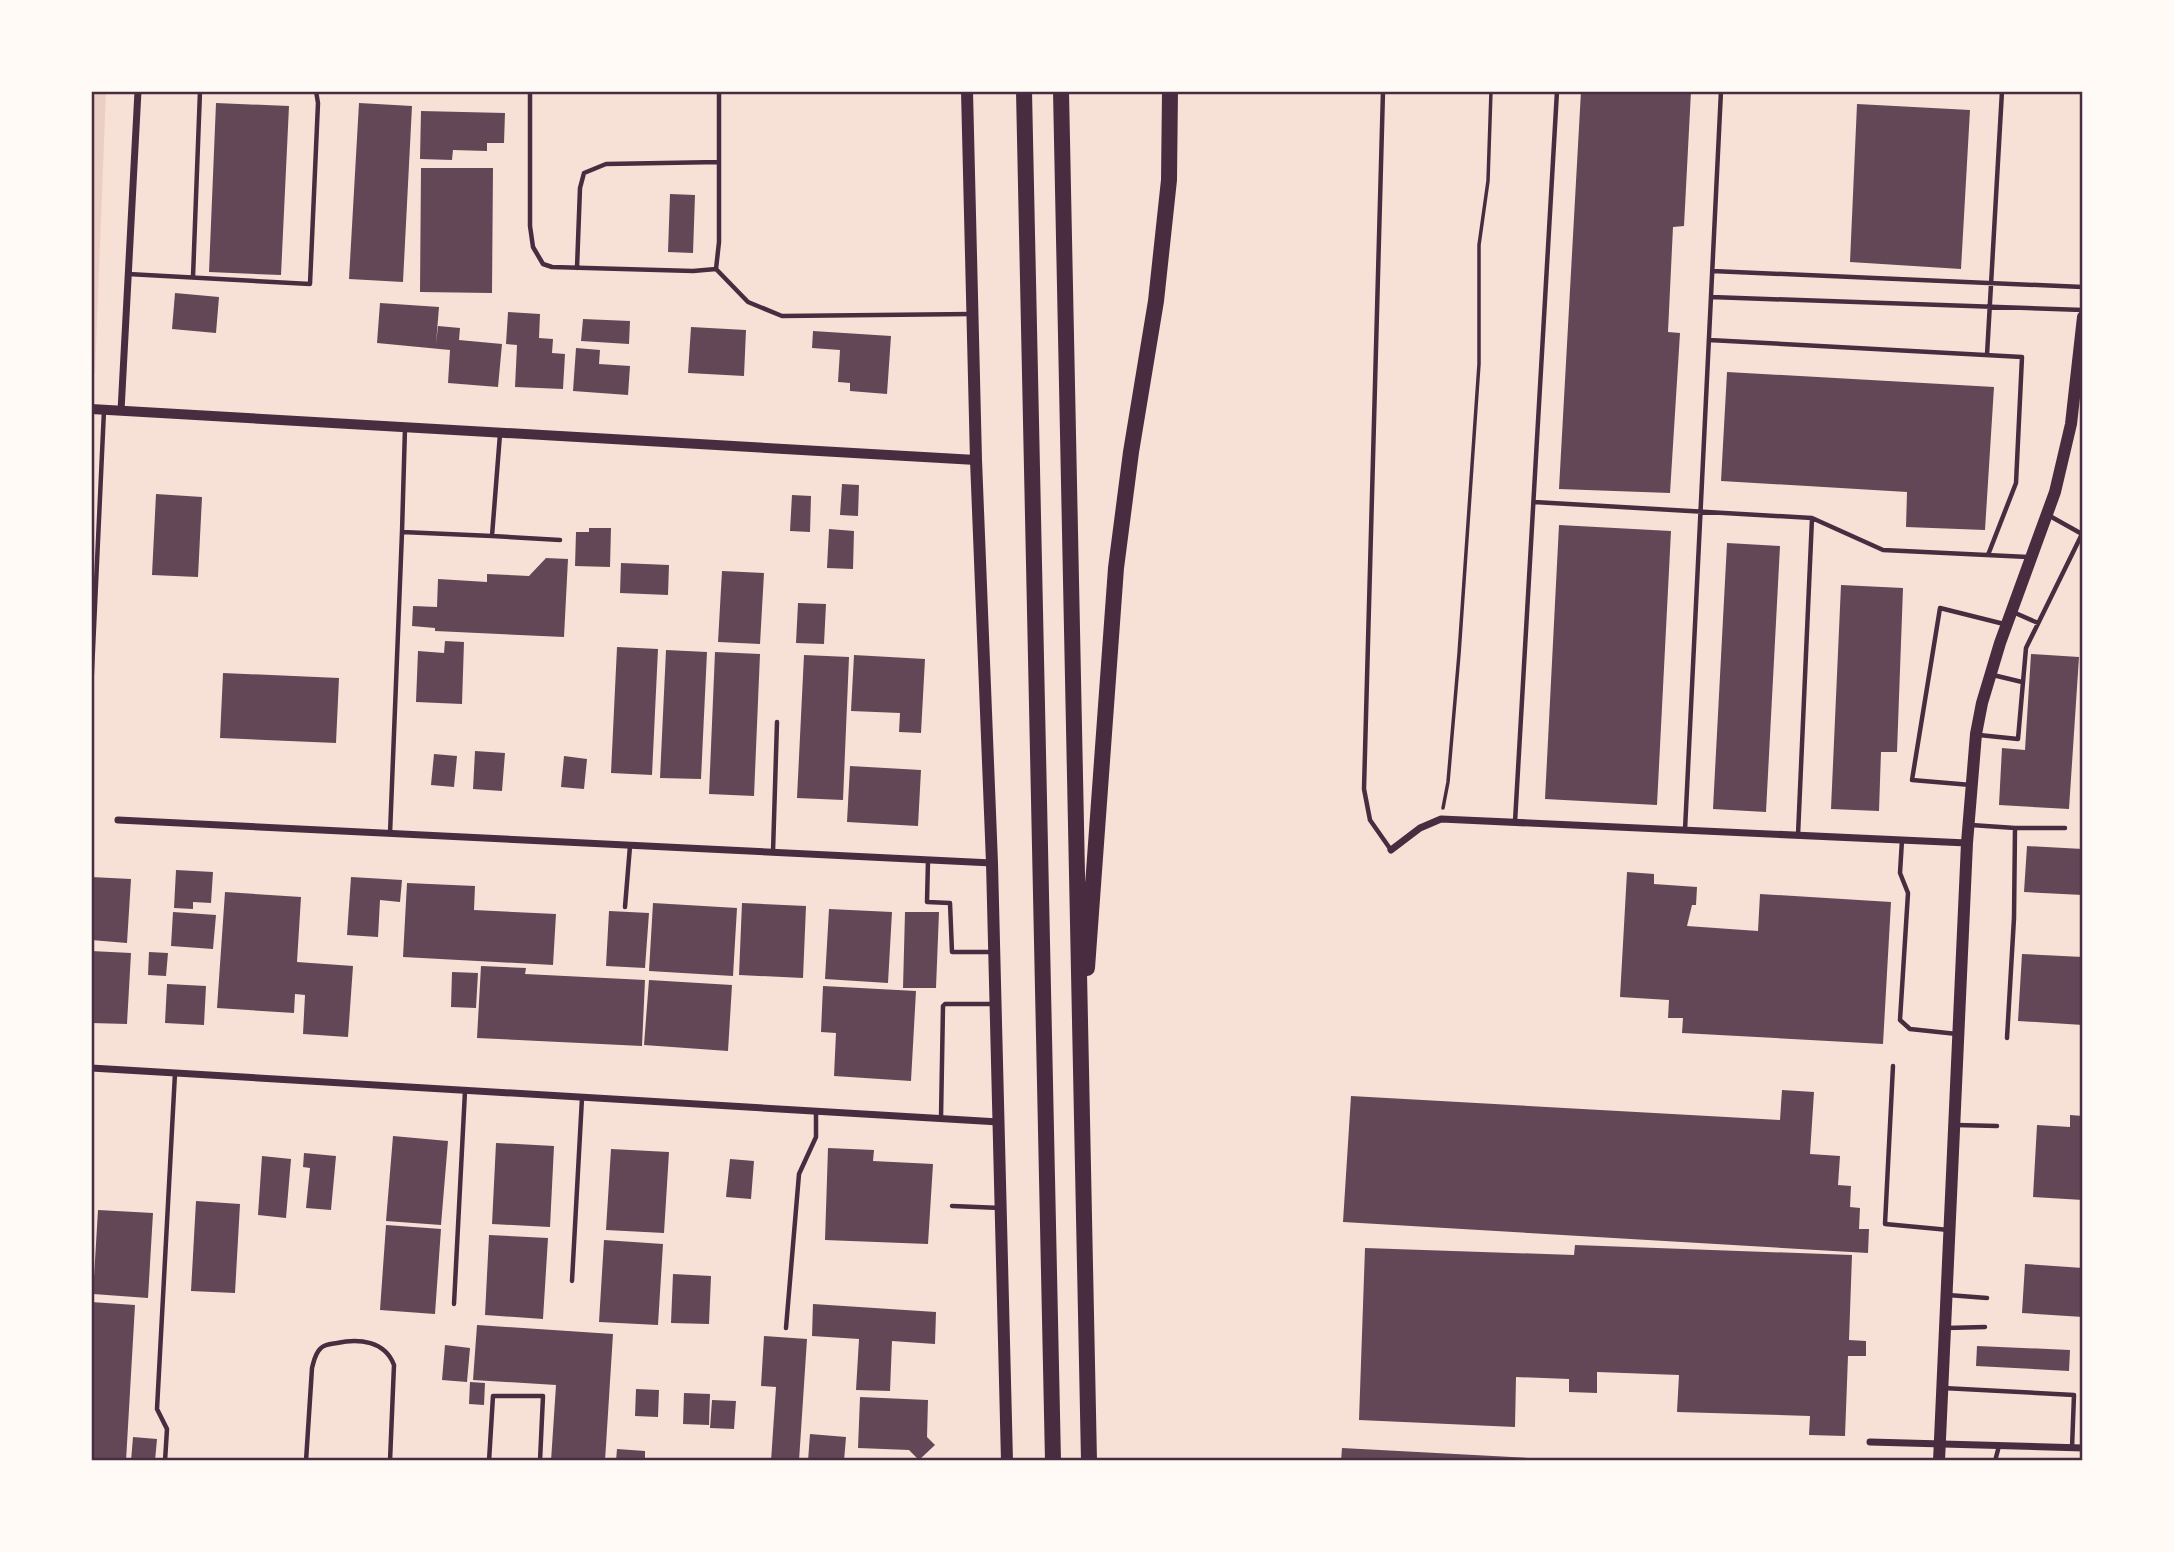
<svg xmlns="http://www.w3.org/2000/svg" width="2174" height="1552" viewBox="0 0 2174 1552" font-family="'PT Sans',sans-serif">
	<rect width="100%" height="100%" fill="#f7e1d7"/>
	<path fill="#ebcfc5" d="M 91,91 L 106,91 L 95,374 L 91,374 Z"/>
	<path fill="#644757" d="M 1581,91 L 1691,91 L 1684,226 L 1673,227 L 1668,332 L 1680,333 L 1670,493 L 1559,489 Z
		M 216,103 L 289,106 L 281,275 L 209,272 Z
		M 359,103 L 412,106 L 403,282 L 349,279 Z
		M 1857,104 L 1970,110 L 1961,269 L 1850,262 Z
		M 421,111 L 505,113 L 504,143 L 487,143 L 487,151 L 453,150 L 452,160 L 420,159 Z
		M 421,168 L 493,168 L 492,293 L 420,292 Z
		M 670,194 L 695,195 L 693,253 L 668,252 Z
		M 175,293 L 219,297 L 216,333 L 172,329 Z
		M 380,303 L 439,307 L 436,344 L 438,326 L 460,328 L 459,340 L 502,344 L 498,387 L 448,383 L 450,350 L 377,343 Z
		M 508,312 L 540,314 L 539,338 L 553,339 L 552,353 L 565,354 L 563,389 L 515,387 L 517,345 L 506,344 Z
		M 583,319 L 630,321 L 629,344 L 581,341 Z
		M 691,327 L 746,330 L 744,376 L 688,373 Z
		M 813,331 L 891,336 L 887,394 L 850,391 L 850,383 L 838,382 L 840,350 L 812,348 Z
		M 576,348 L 600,350 L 599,364 L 630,366 L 628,395 L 573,391 Z
		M 1727,372 L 1994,387 L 1985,530 L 1906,527 L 1907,492 L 1721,481 Z
		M 842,484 L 859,485 L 858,516 L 840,515 Z
		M 156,494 L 202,497 L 198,577 L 152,575 Z
		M 792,495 L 811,496 L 810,532 L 790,531 Z
		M 1559,525 L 1671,531 L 1657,805 L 1545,799 Z
		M 589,528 L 611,528 L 610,567 L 575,566 L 576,532 L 589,532 Z
		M 829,529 L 854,531 L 853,569 L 827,568 Z
		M 1727,543 L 1780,546 L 1766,812 L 1713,809 Z
		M 546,558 L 568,559 L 564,637 L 435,631 L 435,628 L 412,626 L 413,606 L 437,607 L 438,579 L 487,582 L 487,574 L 529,576 Z
		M 621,563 L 669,565 L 668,595 L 620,593 Z
		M 722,571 L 764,573 L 760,644 L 718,642 Z
		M 1841,585 L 1903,588 L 1897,752 L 1881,752 L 1879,811 L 1831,809 Z
		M 798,603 L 826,604 L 824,644 L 796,643 Z
		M 445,641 L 464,642 L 462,704 L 416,702 L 418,651 L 444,653 Z
		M 617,647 L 658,649 L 652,775 L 611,773 Z
		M 666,650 L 707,652 L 701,779 L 660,778 Z
		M 715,652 L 760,654 L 754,796 L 709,794 Z
		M 2031,654 L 2079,657 L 2069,809 L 1999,805 L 2002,748 L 2025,750 Z
		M 804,655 L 849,657 L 843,800 L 797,798 Z
		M 854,655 L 925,659 L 921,733 L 899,732 L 900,713 L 851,711 Z
		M 223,673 L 339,678 L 336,743 L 220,738 Z
		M 475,751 L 505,753 L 502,791 L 473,789 Z
		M 434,754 L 457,756 L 454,787 L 431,785 Z
		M 564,756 L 587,759 L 584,789 L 561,787 Z
		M 850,766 L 921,770 L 918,826 L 847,822 Z
		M 2027,846 L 2083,849 L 2083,895 L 2024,892 Z
		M 176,870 L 213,872 L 211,903 L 193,902 L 193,909 L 174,908 Z
		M 1627,872 L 1654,874 L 1654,884 L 1697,887 L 1696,905 L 1692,905 L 1687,926 L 1758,931 L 1760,894 L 1891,902 L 1883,1044 L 1682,1033 L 1683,1018 L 1668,1018 L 1669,1000 L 1620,997 Z
		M 91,877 L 131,879 L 127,943 L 91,940 Z
		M 351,877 L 402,880 L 400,902 L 380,900 L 378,937 L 347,935 Z
		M 407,883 L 475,886 L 474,910 L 556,914 L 553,965 L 403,957 Z
		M 225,892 L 301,897 L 297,962 L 353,966 L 348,1037 L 303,1034 L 305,995 L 295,994 L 294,1013 L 217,1008 Z
		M 653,903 L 737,908 L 733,976 L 649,971 Z
		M 742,903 L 806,906 L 803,978 L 739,975 Z
		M 829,909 L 892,912 L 888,983 L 825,979 Z
		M 609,911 L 649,913 L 645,968 L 606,966 Z
		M 173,912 L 216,915 L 213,949 L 171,946 Z
		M 905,912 L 939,912 L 936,988 L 903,988 Z
		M 91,951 L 131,953 L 127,1024 L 91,1023 Z
		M 149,952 L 168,953 L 166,976 L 148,975 Z
		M 2022,954 L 2083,957 L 2083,1025 L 2018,1021 Z
		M 481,966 L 526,968 L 525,974 L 645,980 L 642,1046 L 477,1038 Z
		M 452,972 L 478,973 L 476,1008 L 451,1007 Z
		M 649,980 L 732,985 L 728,1051 L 644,1045 Z
		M 167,984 L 206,986 L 204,1025 L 165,1023 Z
		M 823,986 L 916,991 L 911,1081 L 834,1076 L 836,1033 L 821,1032 Z
		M 1782,1090 L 1814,1092 L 1810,1154 L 1840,1156 L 1838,1185 L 1851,1186 L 1850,1207 L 1860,1208 L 1859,1229 L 1869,1229 L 1868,1253 L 1343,1222 L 1351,1096 L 1780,1120 Z
		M 2070,1115 L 2083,1116 L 2083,1200 L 2033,1197 L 2037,1125 L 2070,1127 Z
		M 393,1136 L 448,1141 L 441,1225 L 386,1221 Z
		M 496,1143 L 554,1146 L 550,1227 L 492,1224 Z
		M 828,1148 L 874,1150 L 873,1161 L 933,1164 L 928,1244 L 825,1240 Z
		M 611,1149 L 669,1152 L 664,1233 L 606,1230 Z
		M 304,1153 L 336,1156 L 331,1210 L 306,1208 L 310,1168 L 303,1167 Z
		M 262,1156 L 291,1159 L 286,1218 L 258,1215 Z
		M 730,1159 L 754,1161 L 751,1199 L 726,1197 Z
		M 196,1201 L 240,1204 L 235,1293 L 191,1291 Z
		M 98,1210 L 153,1213 L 148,1298 L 93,1294 Z
		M 386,1225 L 441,1229 L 435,1314 L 380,1310 Z
		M 489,1235 L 548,1238 L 543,1319 L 485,1315 Z
		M 604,1240 L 663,1244 L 658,1325 L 599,1322 Z
		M 1575,1245 L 1852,1255 L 1849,1340 L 1866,1341 L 1866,1356 L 1848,1356 L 1845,1436 L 1809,1435 L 1810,1416 L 1677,1412 L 1679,1375 L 1597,1372 L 1597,1393 L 1569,1392 L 1569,1379 L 1516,1377 L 1515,1427 L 1359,1420 L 1365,1248 L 1574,1255 Z
		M 2025,1264 L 2083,1268 L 2083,1317 L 2022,1313 Z
		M 673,1274 L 711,1276 L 709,1324 L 671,1323 Z
		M 91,1302 L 135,1305 L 126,1461 L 91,1459 Z
		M 813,1304 L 936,1312 L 935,1344 L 892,1341 L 890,1391 L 856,1390 L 859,1339 L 812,1336 Z
		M 477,1325 L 613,1334 L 605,1461 L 551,1461 L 556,1385 L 473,1380 Z
		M 764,1336 L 807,1339 L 799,1461 L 771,1461 L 776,1387 L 761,1386 Z
		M 445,1345 L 470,1348 L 467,1382 L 442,1380 Z
		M 1977,1346 L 2070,1350 L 2069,1371 L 1976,1366 Z
		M 470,1382 L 485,1383 L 484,1405 L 469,1404 Z
		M 636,1389 L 659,1390 L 658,1417 L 635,1416 Z
		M 684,1393 L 710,1394 L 709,1425 L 683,1424 Z
		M 860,1397 L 928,1400 L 927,1437 L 935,1445 L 919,1460 L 909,1450 L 858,1448 Z
		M 712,1400 L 736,1401 L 734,1429 L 710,1428 Z
		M 810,1434 L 846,1437 L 844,1461 L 808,1461 Z
		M 133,1437 L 157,1439 L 155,1461 L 131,1461 Z
		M 1342,1448 L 1547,1459 L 1547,1461 L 1341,1461 Z
		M 617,1449 L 645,1451 L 645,1461 L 616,1461 Z"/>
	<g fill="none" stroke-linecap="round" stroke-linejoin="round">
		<path stroke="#4a2c40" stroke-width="3.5" d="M 1443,808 L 1448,782 L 1459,654 L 1479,364 L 1479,245 L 1488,181 L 1491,91"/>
		<path stroke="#4a2c40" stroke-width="4.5" d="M 530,91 L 530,226 L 533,247 L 543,264 L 552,267 L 693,271 L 716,269 L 719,242 L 719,91
			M 1383,91 L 1364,789 L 1370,820 L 1391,850
			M 577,268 L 580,188 L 584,173 L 606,164 L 719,162
			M 716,269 L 748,302 L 782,316 L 972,314
			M 1712,271 L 2083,287
			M 128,274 L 310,284 L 318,103 L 316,91
			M 193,277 L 200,91
			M 1711,297 L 2083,310
			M 1709,340 L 2022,357 L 2016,483 L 1988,555
			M 1987,355 L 2002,91
			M 1534,502 L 1812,518 L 1883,550 L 2028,557
			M 402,532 L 405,428
			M 492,536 L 560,540
			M 2013,612 L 2038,623
			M 1993,675 L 2022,682
			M 91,693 L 104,410
			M 1979,735 L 2018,739 L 2026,648 L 2082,534 L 2048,515
			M 1971,785 L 1912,780 L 1940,608 L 2004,624
			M 1515,822 L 1557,91
			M 1971,825 L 2015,828 L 2014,918 L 2007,1038
			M 2015,828 L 2065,828
			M 1685,830 L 1721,91
			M 390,834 L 402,532 L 492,536 L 500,434
			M 1798,835 L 1812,518
			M 1902,840 L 1900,873 L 1908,893 L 1900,1020 L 1910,1029 L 1957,1034
			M 773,852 L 777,722
			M 928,860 L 927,902 L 950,903 L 952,952 L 994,952
			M 625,907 L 630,846
			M 1893,1066 L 1885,1224 L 1949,1230
			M 941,1118 L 943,1006 L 945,1004 L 993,1004
			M 1956,1125 L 1997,1126
			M 952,1206 L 1001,1208
			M 572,1281 L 582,1098
			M 1948,1295 L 1987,1298
			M 454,1304 L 465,1091
			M 786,1328 L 799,1174 L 816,1137 L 816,1111
			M 1946,1328 L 1985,1327
			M 1943,1388 L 2074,1395 L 2072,1448
			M 165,1461 L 167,1429 L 157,1409 L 175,1073
			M 306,1461 L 312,1368 C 314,1361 315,1353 321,1348 C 325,1344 331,1344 337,1343 C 359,1338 385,1341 394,1365 L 390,1461
			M 489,1461 L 493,1396 L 543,1396 L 540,1461
			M 1995,1461 L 1999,1446"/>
		<path stroke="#4a2c40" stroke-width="7" d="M 121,411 L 138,91
			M 118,820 L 992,863
			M 1391,850 L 1420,828 L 1441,819 L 1967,843
			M 91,1068 L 999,1122
			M 1870,1442 L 2083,1448"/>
		<path stroke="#4a2c40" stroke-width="10" d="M 91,409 L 976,460"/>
		<path stroke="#4a2c40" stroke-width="12" d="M 967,91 L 976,460 L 992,863 L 1007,1461
			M 1939,1461 L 1967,843 L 1976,734 L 1982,703 L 2000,643 L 2055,492 L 2071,424 L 2083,317"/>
		<path stroke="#4a2c40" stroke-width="16" d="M 1024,91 L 1053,1461
			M 1061,91 L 1089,1461
			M 1087,968 L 1116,568 L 1131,452 L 1156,301 L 1169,180 L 1170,91"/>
	</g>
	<rect width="2174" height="1552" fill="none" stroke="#fffaf5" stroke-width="186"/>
	<rect x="93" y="93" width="1988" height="1366" fill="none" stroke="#4a2c40" stroke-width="2.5"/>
</svg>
